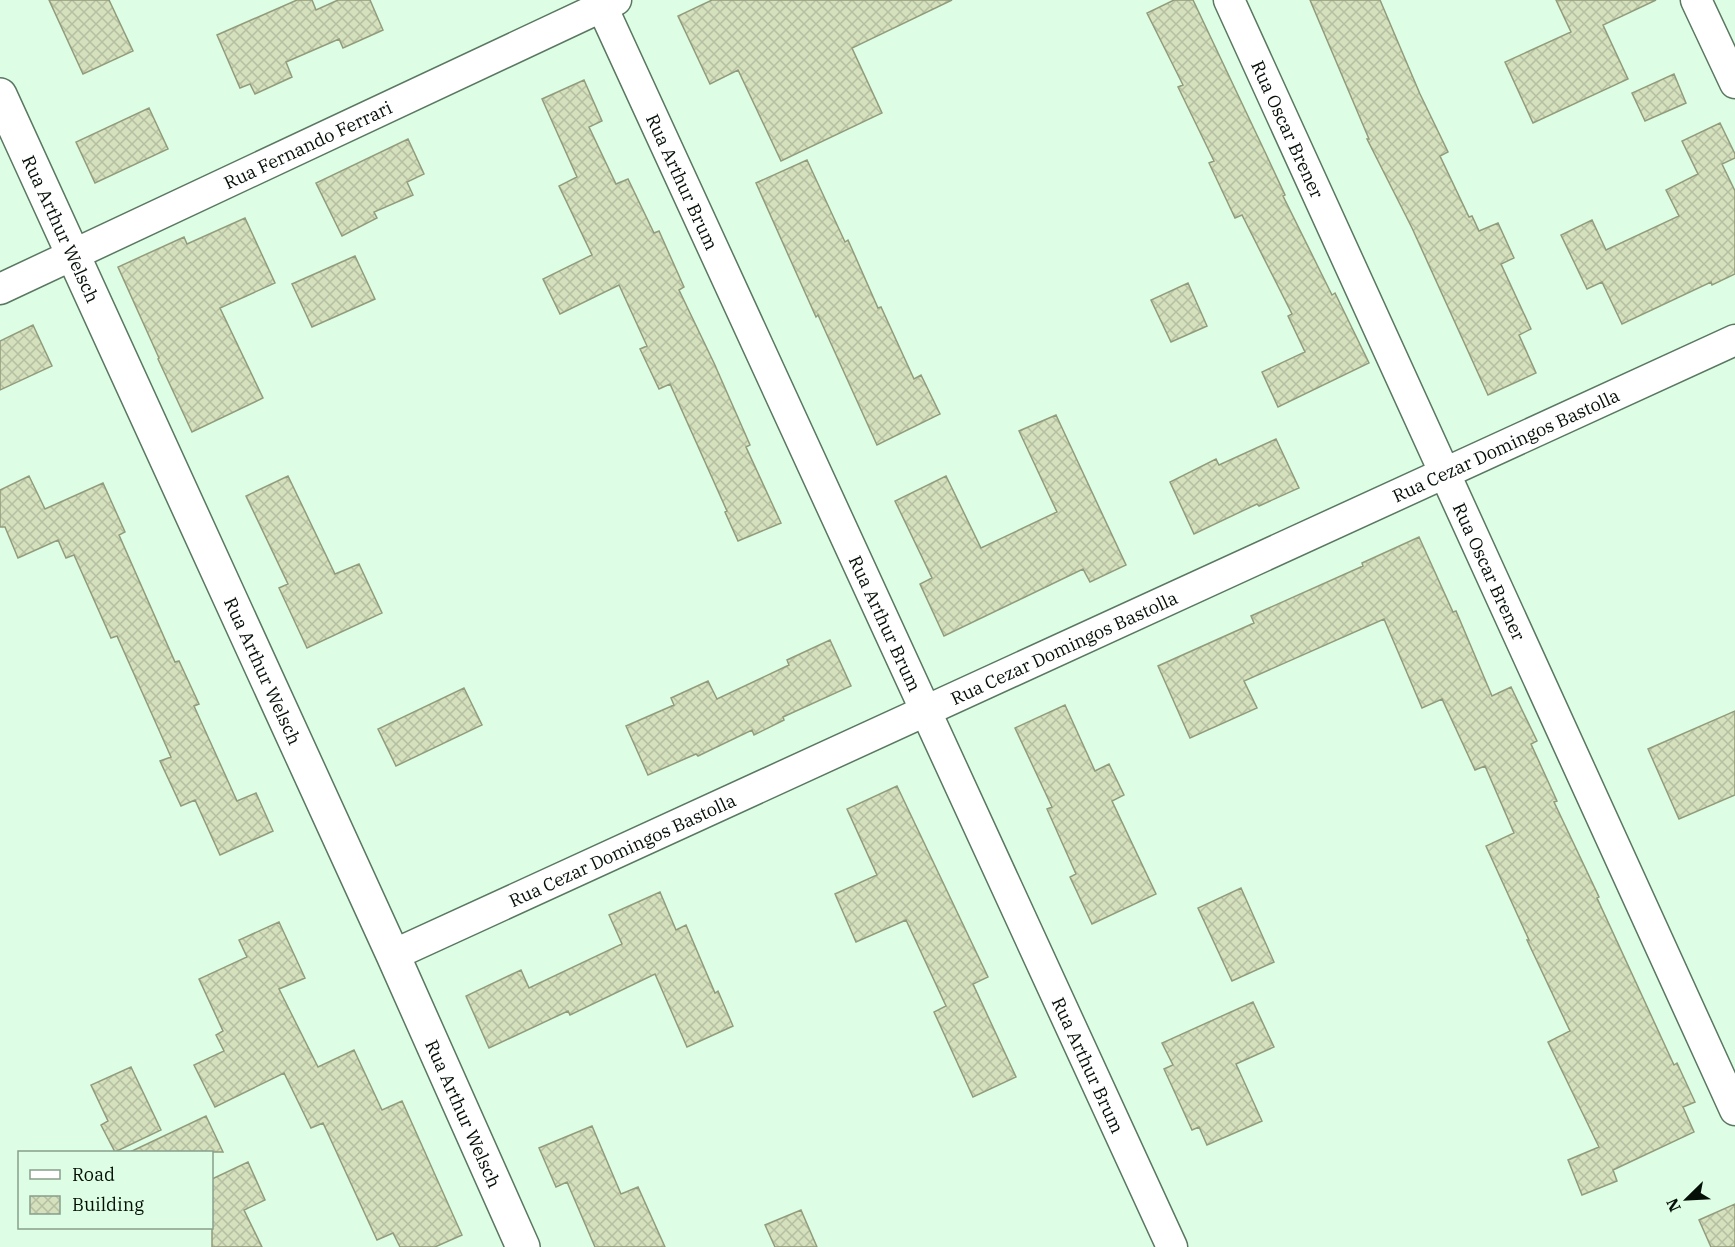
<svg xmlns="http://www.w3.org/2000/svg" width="1735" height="1247" viewBox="0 0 1735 1247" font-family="'IBM Plex Serif',serif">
	<defs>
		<pattern id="building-cross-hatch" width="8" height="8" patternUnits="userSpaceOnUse" patternTransform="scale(1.5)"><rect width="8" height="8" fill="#d5e0bd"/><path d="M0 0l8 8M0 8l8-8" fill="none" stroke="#b5bfa1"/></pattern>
	</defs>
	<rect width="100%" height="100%" fill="#ddfee4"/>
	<path fill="url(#building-cross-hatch)" stroke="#929c7c" stroke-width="1.5" d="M 49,0 L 109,0 L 133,51 L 83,74 Z
		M 297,0 L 312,0 L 316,10 L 338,0 L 370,0 L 383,30 L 343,48 L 339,39 L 286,62 L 292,77 L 255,94 L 250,84 L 240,88 L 217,35 Z
		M 712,0 L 952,0 L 852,48 L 882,113 L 781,161 L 738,70 L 710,84 L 678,16 Z
		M 1174,0 L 1193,0 L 1265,152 L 1285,195 L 1283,196 L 1332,295 L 1335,293 L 1369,363 L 1278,407 L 1262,372 L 1305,352 L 1288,316 L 1292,314 L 1242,215 L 1235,218 L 1209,163 L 1214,161 L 1178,87 L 1183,85 L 1147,13 Z
		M 1310,0 L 1380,0 L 1420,94 L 1448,152 L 1440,156 L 1469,217 L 1472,216 L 1479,231 L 1498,223 L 1514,258 L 1501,264 L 1531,329 L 1519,335 L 1536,373 L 1488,395 L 1412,228 L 1367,139 L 1369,139 Z
		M 1556,0 L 1656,0 L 1603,25 L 1628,79 L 1533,123 L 1505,62 L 1571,32 Z
		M 1674,74 L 1686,103 L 1645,121 L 1632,93 Z
		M 584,80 L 602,121 L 589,127 L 616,184 L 628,179 L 654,233 L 659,231 L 684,287 L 679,290 L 714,363 L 750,445 L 746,447 L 781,523 L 738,541 L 725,512 L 727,511 L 670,384 L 659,389 L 640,349 L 647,346 L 619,285 L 560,314 L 543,279 L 592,255 L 559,186 L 577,177 L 542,99 Z
		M 149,108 L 168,149 L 95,183 L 76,142 Z
		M 1720,123 L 1735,154 L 1735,158 L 1722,164 L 1735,191 L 1735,274 L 1712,285 L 1711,282 L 1622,324 L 1602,282 L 1587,289 L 1561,235 L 1592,220 L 1606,250 L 1679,216 L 1666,190 L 1698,174 L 1682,141 Z
		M 408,139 L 424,174 L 407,182 L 413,195 L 374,212 L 377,218 L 342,236 L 316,183 Z
		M 807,160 L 845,242 L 848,240 L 878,308 L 881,307 L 914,379 L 921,375 L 940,414 L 877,445 L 818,315 L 816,317 L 756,183 Z
		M 245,218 L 275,283 L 220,308 L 263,398 L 192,432 L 158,359 L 159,358 L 118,267 L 184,237 L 187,244 Z
		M 355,256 L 375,299 L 312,327 L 292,284 Z
		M 1188,283 L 1207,326 L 1171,342 L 1151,300 Z
		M 33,325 L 52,366 L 0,390 L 0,341 Z
		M 1056,415 L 1126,565 L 1090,582 L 1083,569 L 944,636 L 920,584 L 932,578 L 895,501 L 946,476 L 981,548 L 1057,512 L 1019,431 Z
		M 1276,439 L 1299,488 L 1259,506 L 1257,504 L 1194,534 L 1170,482 L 1216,459 L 1219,465 Z
		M 29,476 L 45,509 L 103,483 L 125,532 L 119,535 L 175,662 L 179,661 L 199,704 L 194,706 L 237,801 L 256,793 L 273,831 L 220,855 L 195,800 L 181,806 L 160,761 L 171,757 L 117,636 L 111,638 L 74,555 L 66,558 L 58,540 L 18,558 L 5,527 L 0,527 L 0,490 Z
		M 288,476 L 335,574 L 359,564 L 382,613 L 307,648 L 279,588 L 288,584 L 246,496 Z
		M 1419,537 L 1453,612 L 1456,611 L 1492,696 L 1511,687 L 1537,741 L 1531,744 L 1557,801 L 1554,802 L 1599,897 L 1597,898 L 1674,1065 L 1677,1063 L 1695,1102 L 1683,1107 L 1694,1132 L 1613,1170 L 1617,1181 L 1582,1195 L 1568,1160 L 1599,1147 L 1548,1042 L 1570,1031 L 1527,940 L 1529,940 L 1486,846 L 1514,833 L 1485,766 L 1475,770 L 1442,699 L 1422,708 L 1384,619 L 1244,681 L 1257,708 L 1190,738 L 1158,666 L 1254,623 L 1251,616 L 1363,566 L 1362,563 Z
		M 830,640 L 851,686 L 783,717 L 784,720 L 754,735 L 752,730 L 698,756 L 696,754 L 648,775 L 626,726 L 674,705 L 671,698 L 708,681 L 717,699 L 789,665 L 787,660 Z
		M 464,688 L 482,725 L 396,766 L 378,729 Z
		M 1065,705 L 1095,771 L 1109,764 L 1124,795 L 1112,801 L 1156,894 L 1092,924 L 1070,877 L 1076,874 L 1047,809 L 1052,807 L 1015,728 Z
		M 1735,711 L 1735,795 L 1679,819 L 1648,749 Z
		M 897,786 L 988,977 L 973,984 L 1016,1077 L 973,1097 L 934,1012 L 946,1006 L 906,920 L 856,942 L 835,894 L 877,875 L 847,809 Z
		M 1241,888 L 1274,962 L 1232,981 L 1198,908 Z
		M 660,892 L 676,930 L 686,925 L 715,993 L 718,991 L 733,1026 L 687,1047 L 655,974 L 570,1015 L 568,1011 L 489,1048 L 466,996 L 521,970 L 529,988 L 622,944 L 609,915 Z
		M 279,922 L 305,978 L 279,989 L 318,1067 L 354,1050 L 382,1110 L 402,1101 L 462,1235 L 435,1247 L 400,1247 L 393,1233 L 377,1240 L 323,1123 L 311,1128 L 284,1073 L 215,1107 L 194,1065 L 224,1051 L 216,1035 L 223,1031 L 199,979 L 247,957 L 239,940 Z
		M 1253,1002 L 1274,1047 L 1236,1064 L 1262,1121 L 1207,1145 L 1199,1127 L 1192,1130 L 1164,1069 L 1173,1065 L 1162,1043 Z
		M 131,1067 L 161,1130 L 115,1152 L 101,1125 L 108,1121 L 91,1085 Z
		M 206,1116 L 223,1152 L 130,1152 Z
		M 592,1126 L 621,1194 L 638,1187 L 665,1247 L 595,1247 L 567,1182 L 556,1187 L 539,1148 Z
		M 248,1162 L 265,1200 L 244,1210 L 262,1247 L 212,1247 L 212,1179 Z
		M 1735,1204 L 1735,1247 L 1711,1247 L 1699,1220 Z
		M 801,1210 L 817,1247 L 775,1247 L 765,1225 Z"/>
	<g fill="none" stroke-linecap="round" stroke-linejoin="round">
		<defs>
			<g id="street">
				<path id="s1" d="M 599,0 L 1172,1247"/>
				<path id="s2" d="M 1229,0 L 1735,1110"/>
				<path d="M 1696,0 L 1735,83"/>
				<path id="s3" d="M 0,289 L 616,0"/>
				<path id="s4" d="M 393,955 L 1735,340"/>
			</g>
			<g id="secondary">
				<path id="s5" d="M 0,95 L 393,955 L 523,1247"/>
			</g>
		</defs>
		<use href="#street" stroke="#5a7761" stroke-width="33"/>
		<use href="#secondary" stroke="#5a7761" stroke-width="36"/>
		<use href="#street" stroke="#fff" stroke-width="30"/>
		<use href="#secondary" stroke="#fff" stroke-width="33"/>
	</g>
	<g text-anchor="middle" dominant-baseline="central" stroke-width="6" stroke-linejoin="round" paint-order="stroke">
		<g font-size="18" fill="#050f07" stroke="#ddfee4">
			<text stroke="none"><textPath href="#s2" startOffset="142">Rua Oscar Brener</textPath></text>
			<text stroke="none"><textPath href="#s3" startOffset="340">Rua Fernando Ferrari</textPath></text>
			<text stroke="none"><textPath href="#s1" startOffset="200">Rua Arthur Brum</textPath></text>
			<text stroke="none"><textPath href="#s5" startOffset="147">Rua Arthur Welsch</textPath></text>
			<text stroke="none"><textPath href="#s4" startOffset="1224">Rua Cezar Domingos Bastolla</textPath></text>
			<text stroke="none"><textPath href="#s2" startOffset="628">Rua Oscar Brener</textPath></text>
			<text stroke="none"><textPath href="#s1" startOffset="686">Rua Arthur Brum</textPath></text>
			<text stroke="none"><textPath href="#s4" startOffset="738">Rua Cezar Domingos Bastolla</textPath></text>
			<text stroke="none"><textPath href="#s5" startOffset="633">Rua Arthur Welsch</textPath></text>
			<text stroke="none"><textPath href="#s4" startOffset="252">Rua Cezar Domingos Bastolla</textPath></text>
			<text stroke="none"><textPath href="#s1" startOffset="1172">Rua Arthur Brum</textPath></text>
			<text stroke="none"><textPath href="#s5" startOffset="1119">Rua Arthur Welsch</textPath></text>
		</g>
	</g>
	<rect x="18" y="1151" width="195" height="78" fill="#ddfee4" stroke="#879e8c" stroke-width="1.5"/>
	<rect x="30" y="1170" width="30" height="9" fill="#ffffff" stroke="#879e8c" stroke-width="1.5"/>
	<text x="72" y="1181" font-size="18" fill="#050f07">Road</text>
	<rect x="30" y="1196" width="30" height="18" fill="url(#building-cross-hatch)" stroke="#879e8c" stroke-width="1.5"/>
	<text x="72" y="1211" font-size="18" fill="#050f07">Building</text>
	<g transform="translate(1687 1199) rotate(246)" stroke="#ddfee4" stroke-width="4.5" paint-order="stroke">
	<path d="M0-4.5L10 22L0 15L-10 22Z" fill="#050f07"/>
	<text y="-9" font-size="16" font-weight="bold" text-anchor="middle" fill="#050f07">N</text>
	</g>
</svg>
